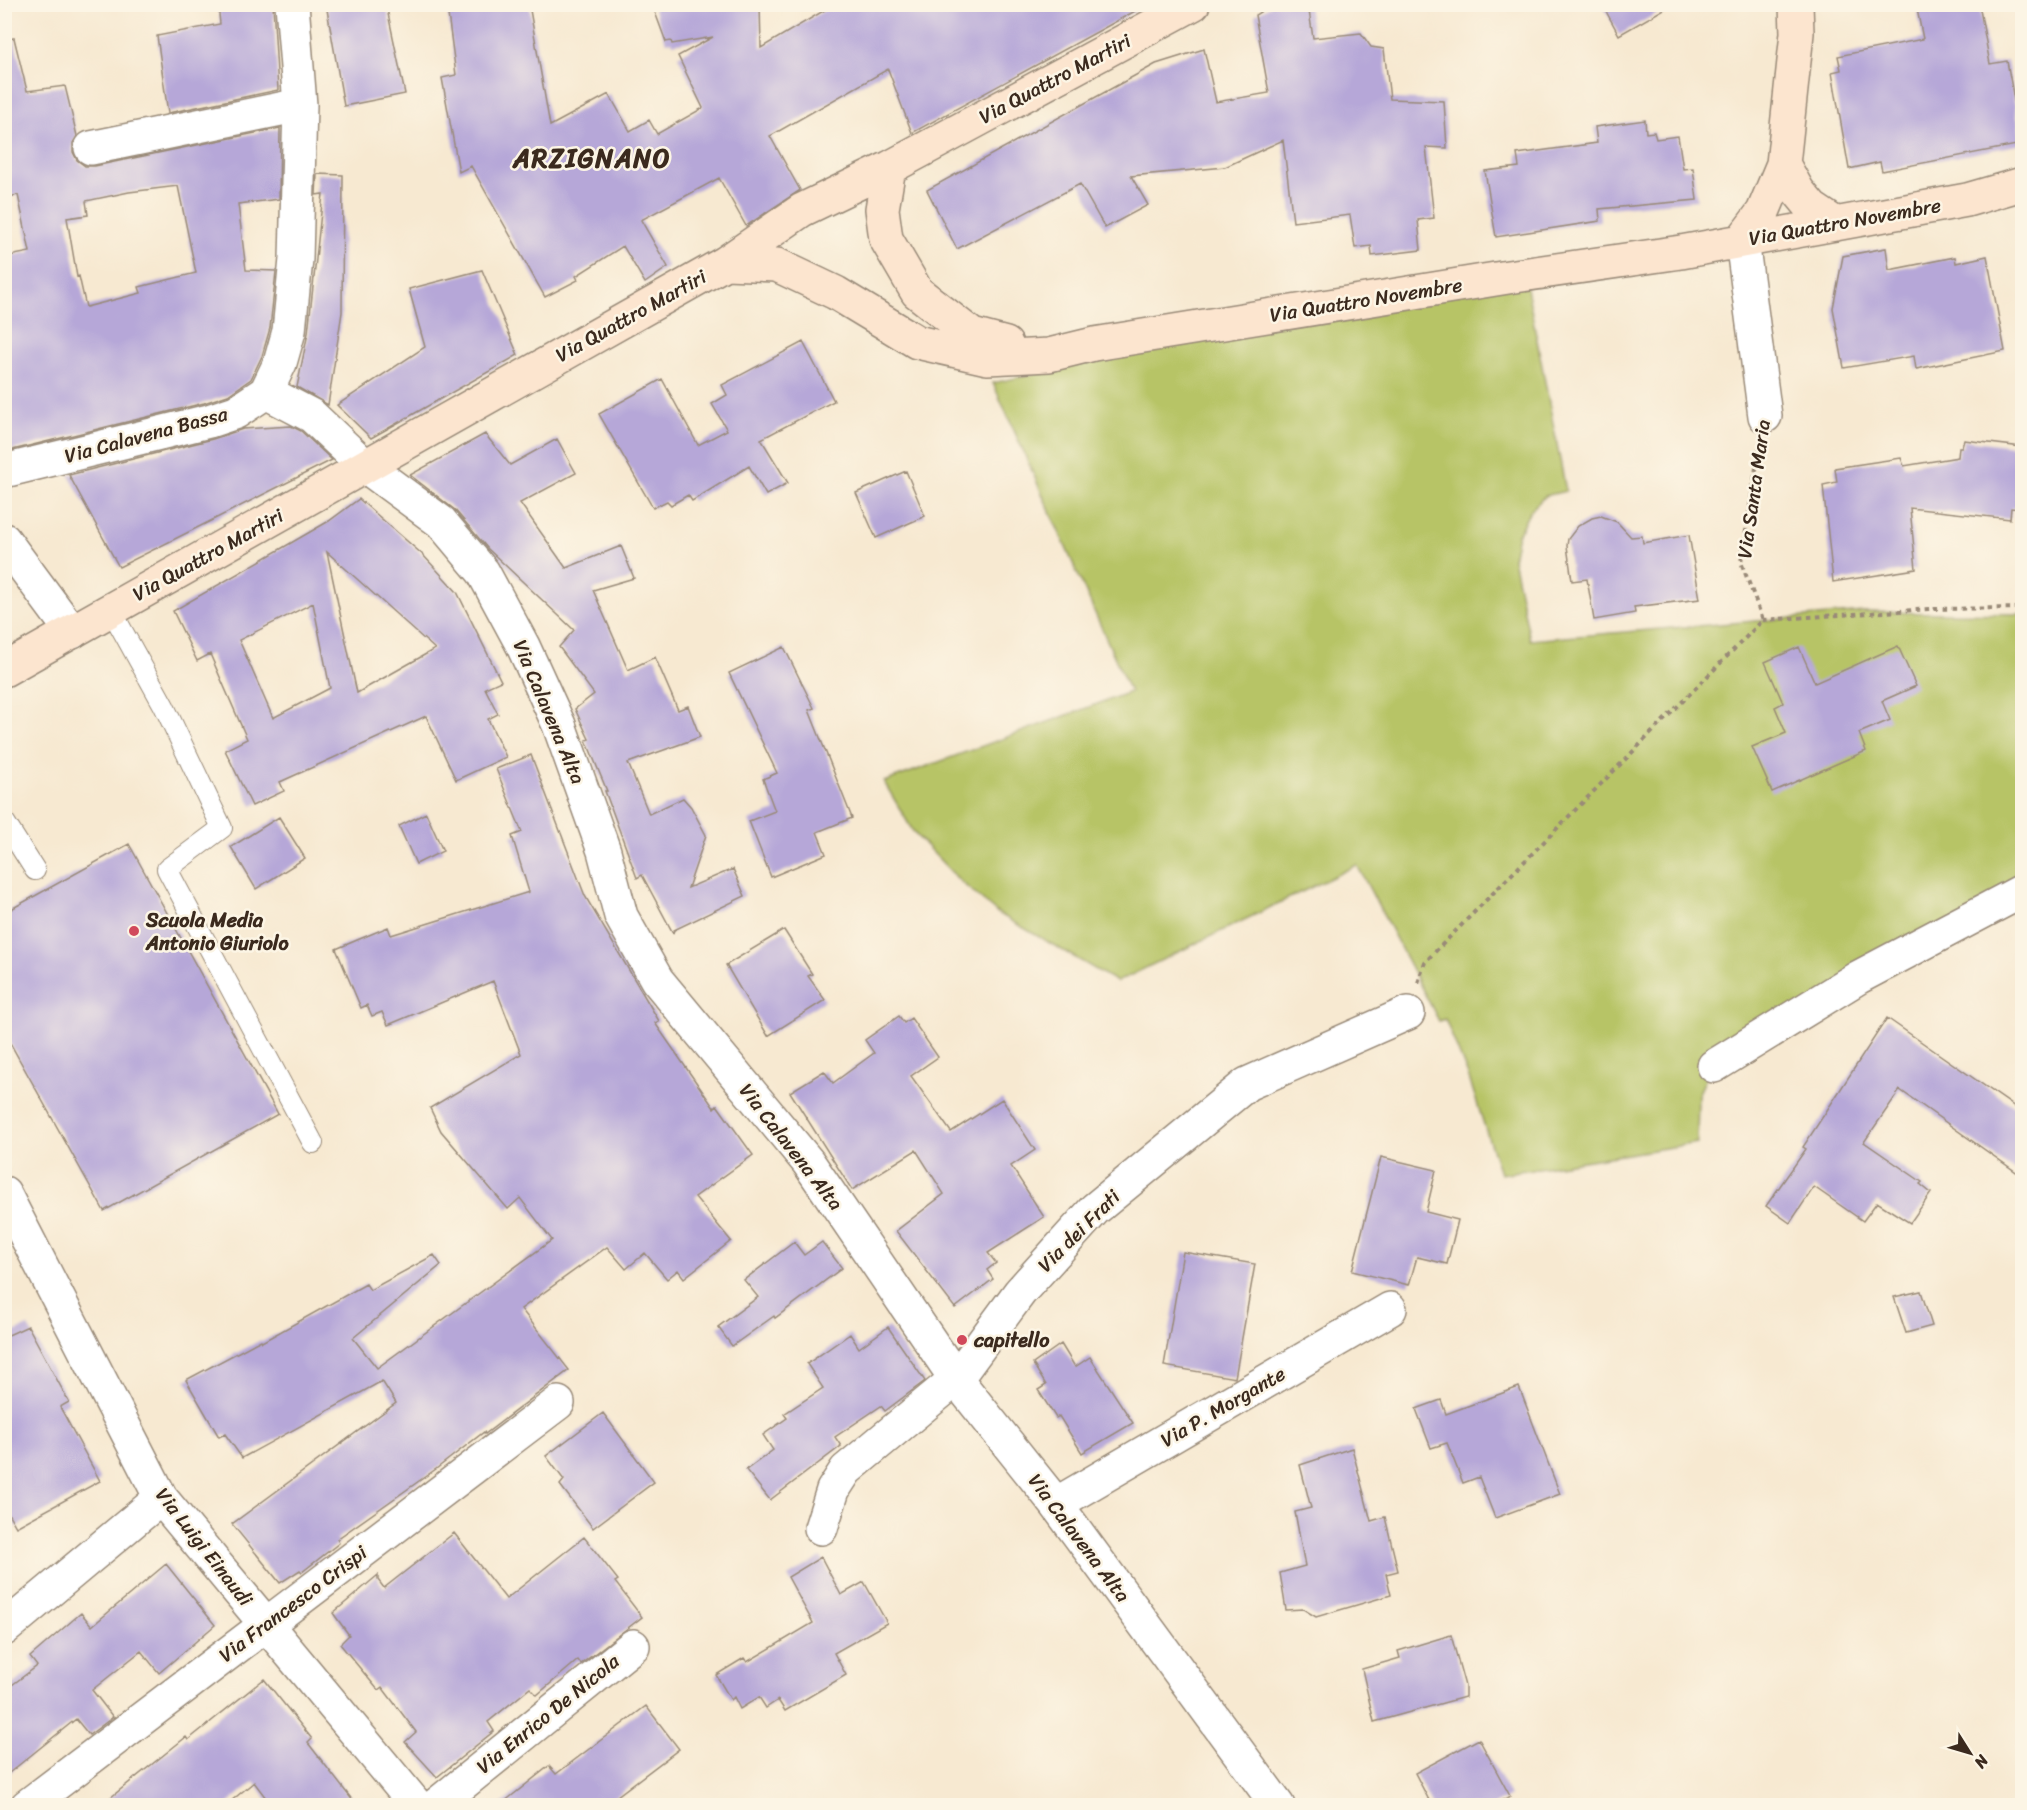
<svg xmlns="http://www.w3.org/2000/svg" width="2027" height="1810" viewBox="0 0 2027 1810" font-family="Sriracha,sans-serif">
	<rect width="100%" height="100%" fill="#fcf5e5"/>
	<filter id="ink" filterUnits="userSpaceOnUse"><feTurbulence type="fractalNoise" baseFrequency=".0167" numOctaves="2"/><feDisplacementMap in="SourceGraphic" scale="12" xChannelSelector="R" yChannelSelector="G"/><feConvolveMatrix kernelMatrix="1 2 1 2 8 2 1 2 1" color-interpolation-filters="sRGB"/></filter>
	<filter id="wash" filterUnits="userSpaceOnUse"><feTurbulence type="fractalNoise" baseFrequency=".008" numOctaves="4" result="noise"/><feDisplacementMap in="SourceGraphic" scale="24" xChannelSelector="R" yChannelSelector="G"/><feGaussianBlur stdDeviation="1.35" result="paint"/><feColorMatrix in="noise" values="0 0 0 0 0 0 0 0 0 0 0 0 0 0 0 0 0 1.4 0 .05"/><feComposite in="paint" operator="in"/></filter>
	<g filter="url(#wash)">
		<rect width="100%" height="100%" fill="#f7e9d1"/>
		<path fill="#b7c466" stroke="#797742" stroke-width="1.5" d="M 1523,267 L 1566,491 L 1545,496 L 1530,511 L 1518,534 L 1513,559 L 1530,640 L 1864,612 L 2022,614 L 2022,902 L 1710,1070 L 1698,1095 L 1697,1143 L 1500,1174 L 1469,1078 L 1445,1019 L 1439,1021 L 1357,865 L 1117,982 L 996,912 L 960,881 L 914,833 L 884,782 L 1130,692 L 993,383 Z"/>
		<g id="blocks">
			<path fill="#b6a7d8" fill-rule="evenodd" d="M 218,4 L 273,4 L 278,90 L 168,113 L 157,36 L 220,24 Z
				M 326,4 L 386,4 L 405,94 L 344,106 Z
				M 510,4 L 529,4 L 550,126 L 609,94 L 630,131 L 649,120 L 657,134 L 703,108 L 678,56 L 713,37 L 672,44 L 671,41 L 666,42 L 652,4 L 760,4 L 761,48 L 835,4 L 1148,4 L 912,133 L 888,69 L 770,136 L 800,190 L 746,226 L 719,178 L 641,220 L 668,267 L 645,283 L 623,246 L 576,276 L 578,280 L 545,297 L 471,166 L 459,172 L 442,78 L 456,75 L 448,14 Z
				M 1273,4 L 1308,4 L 1313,38 L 1361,33 L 1371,47 L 1384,49 L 1390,99 L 1444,101 L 1447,148 L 1426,147 L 1434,218 L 1418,220 L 1421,250 L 1372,256 L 1371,246 L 1355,248 L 1350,215 L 1293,222 L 1283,140 L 1225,167 L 1131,176 L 1148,205 L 1105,228 L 1080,184 L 957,249 L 927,190 L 1156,64 L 1204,49 L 1216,102 L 1269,93 L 1255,15 Z
				M 1602,4 L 1673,4 L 1619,35 Z
				M 1916,4 L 1979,4 L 1990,64 L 2007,61 L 2022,144 L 1882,171 L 1880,162 L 1849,169 L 1832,72 L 1841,70 L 1838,56 L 1923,39 Z
				M 14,38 L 27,91 L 65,86 L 77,136 L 73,143 L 73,152 L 77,160 L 85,166 L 95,166 L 280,128 L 279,199 L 238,204 L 246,270 L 276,271 L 270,328 L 262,356 L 251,379 L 228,395 L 204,403 L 4,452 L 4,257 L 30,252 L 18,195 L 4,198 L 4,40 ZM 178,186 L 196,273 L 139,287 L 141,293 L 86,307 L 79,276 L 77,277 L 67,218 L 88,215 L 86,201 L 129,192 Z
				M 1645,120 L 1646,133 L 1654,132 L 1656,139 L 1678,136 L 1683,169 L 1693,168 L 1697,200 L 1599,209 L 1600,221 L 1496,237 L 1485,171 L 1519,167 L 1517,154 L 1597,143 L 1595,127 Z
				M 317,174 L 343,175 L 342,312 L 328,405 L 297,387 L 308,333 L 323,194 L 316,195 Z
				M 1886,248 L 1889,270 L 1955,257 L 1956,263 L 1987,256 L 2005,351 L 1916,369 L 1914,356 L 1844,368 L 1833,308 L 1843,256 Z
				M 482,270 L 518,355 L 371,438 L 337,405 L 425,347 L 409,289 Z
				M 803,342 L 834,401 L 761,439 L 788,483 L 766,495 L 749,466 L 692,501 L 688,495 L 671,505 L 667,501 L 653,508 L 599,414 L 662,379 L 698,445 L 727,430 L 712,404 L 727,395 L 722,385 Z
				M 291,426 L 301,431 L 332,460 L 119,567 L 69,475 L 213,439 L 243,429 Z
				M 485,434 L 510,465 L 557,439 L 576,473 L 520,503 L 566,568 L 621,546 L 634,578 L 593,590 L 628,670 L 655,657 L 678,710 L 688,706 L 700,737 L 628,763 L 649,814 L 683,798 L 691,807 L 706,835 L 688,888 L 733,869 L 745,896 L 674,930 L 673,933 L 642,875 L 637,878 L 605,791 L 607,791 L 586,740 L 589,739 L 575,709 L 594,694 L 559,647 L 574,630 L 488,549 L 455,510 L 410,475 Z
				M 1964,440 L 2022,447 L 2022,487 L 2020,509 L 2011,508 L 2010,519 L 1910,508 L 1916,569 L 1833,582 L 1823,485 L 1837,482 L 1835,468 L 1901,458 L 1904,466 L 1958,457 L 1959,447 L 1962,447 Z
				M 906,471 L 925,516 L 876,538 L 856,493 Z
				M 359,499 L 423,555 L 457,592 L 501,681 L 485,688 L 498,714 L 488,719 L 506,757 L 456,780 L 426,716 L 280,782 L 284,791 L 252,806 L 225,750 L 247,739 L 210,654 L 197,661 L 173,611 L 329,521 ZM 327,552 L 435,649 L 357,693 ZM 313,603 L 330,688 L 273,718 L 239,640 Z
				M 1601,516 L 1617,522 L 1631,537 L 1642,536 L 1643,543 L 1689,535 L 1700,599 L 1634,607 L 1635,613 L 1594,620 L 1587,579 L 1572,581 L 1567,546 L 1568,539 L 1578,526 L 1592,518 Z
				M 1898,646 L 1916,686 L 1882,701 L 1890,720 L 1859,733 L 1866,751 L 1772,792 L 1752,747 L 1786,733 L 1775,707 L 1783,703 L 1765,662 L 1799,647 L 1815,683 Z
				M 784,647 L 814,708 L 809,710 L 852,818 L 817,832 L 826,854 L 771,877 L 749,821 L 775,811 L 763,779 L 777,773 L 729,673 Z
				M 531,755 L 585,896 L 659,1021 L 655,1023 L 714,1108 L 717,1105 L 753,1155 L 695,1197 L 731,1241 L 684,1278 L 678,1270 L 667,1279 L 645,1253 L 626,1269 L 607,1247 L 521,1309 L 569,1370 L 485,1434 L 484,1432 L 436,1469 L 337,1539 L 339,1543 L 302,1572 L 300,1570 L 280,1583 L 232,1524 L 396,1403 L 382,1381 L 242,1458 L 225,1434 L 219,1437 L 186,1380 L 261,1340 L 262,1342 L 366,1284 L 370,1290 L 434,1255 L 441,1265 L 353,1338 L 377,1368 L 552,1240 L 520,1198 L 508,1209 L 441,1131 L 430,1108 L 521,1054 L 493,981 L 388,1025 L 382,1012 L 372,1016 L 367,1005 L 361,1008 L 336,949 L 388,927 L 391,935 L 529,892 L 512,836 L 522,832 L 496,769 Z
				M 426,813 L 443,851 L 416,864 L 399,826 Z
				M 279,817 L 305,858 L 256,889 L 231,847 Z
				M 129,844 L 278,1114 L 104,1211 L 4,1032 L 4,913 Z
				M 784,930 L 812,974 L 808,976 L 825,1000 L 768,1036 L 726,965 Z
				M 899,1016 L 904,1023 L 911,1018 L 938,1057 L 911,1076 L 951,1132 L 1002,1099 L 1035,1150 L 1011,1166 L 1044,1217 L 988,1253 L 996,1263 L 987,1270 L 993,1279 L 955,1308 L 896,1231 L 944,1194 L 916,1150 L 852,1190 L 790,1092 L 824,1071 L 833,1083 L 874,1053 L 865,1040 Z
				M 1887,1018 L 2022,1112 L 2022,1176 L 1900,1090 L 1864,1142 L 1922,1182 L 1920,1184 L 1931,1193 L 1910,1223 L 1877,1202 L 1863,1221 L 1814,1187 L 1790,1223 L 1766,1206 L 1806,1149 L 1803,1147 Z
				M 1381,1157 L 1436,1170 L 1426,1212 L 1458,1220 L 1447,1264 L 1417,1257 L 1409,1285 L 1352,1271 Z
				M 794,1242 L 804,1255 L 822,1242 L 842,1268 L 775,1318 L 774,1316 L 732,1346 L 718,1327 L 758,1297 L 744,1280 Z
				M 1183,1252 L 1255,1264 L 1235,1378 L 1164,1366 Z
				M 1921,1291 L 1932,1326 L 1906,1333 L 1894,1297 Z
				M 28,1326 L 69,1402 L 60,1407 L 100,1481 L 16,1527 L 4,1506 L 4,1337 Z
				M 888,1327 L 925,1381 L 885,1411 L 881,1406 L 835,1437 L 841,1446 L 770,1500 L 746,1470 L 773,1450 L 763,1435 L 787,1418 L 784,1414 L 823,1388 L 807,1364 L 850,1334 L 859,1348 Z
				M 1061,1344 L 1075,1367 L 1090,1357 L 1133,1423 L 1082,1453 L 1059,1416 L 1056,1418 L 1038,1390 L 1046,1385 L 1033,1364 Z
				M 1519,1387 L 1560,1494 L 1495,1518 L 1479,1477 L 1463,1483 L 1447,1443 L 1431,1448 L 1416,1409 L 1441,1400 L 1446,1414 Z
				M 603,1413 L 654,1482 L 593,1528 L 560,1485 L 564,1480 L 546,1456 Z
				M 1352,1448 L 1371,1521 L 1385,1517 L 1398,1571 L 1386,1574 L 1391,1595 L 1316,1617 L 1303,1609 L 1286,1610 L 1280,1573 L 1305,1566 L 1295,1512 L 1311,1508 L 1300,1465 Z
				M 454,1533 L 506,1599 L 584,1537 L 618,1580 L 615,1582 L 642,1617 L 581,1664 L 578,1660 L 537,1695 L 530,1688 L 488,1722 L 494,1731 L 437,1777 L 405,1742 L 416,1732 L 382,1687 L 378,1690 L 340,1644 L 349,1635 L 333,1613 L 378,1575 L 378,1580 L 384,1588 Z
				M 821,1557 L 841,1595 L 864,1582 L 887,1623 L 834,1653 L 846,1675 L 785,1711 L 778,1700 L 766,1708 L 759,1697 L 740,1709 L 734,1697 L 731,1700 L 716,1675 L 744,1658 L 747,1662 L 813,1623 L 788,1577 Z
				M 166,1564 L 215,1625 L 159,1673 L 141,1651 L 92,1690 L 113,1717 L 89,1735 L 76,1719 L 4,1777 L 4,1691 L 37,1666 L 30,1657 L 81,1613 L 92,1626 Z
				M 1451,1635 L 1465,1686 L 1465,1697 L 1374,1722 L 1362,1669 L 1400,1658 L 1398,1651 Z
				M 264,1679 L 312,1739 L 308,1743 L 357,1806 L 272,1806 L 254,1782 L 225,1806 L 100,1806 L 186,1737 L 188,1740 Z
				M 646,1706 L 679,1749 L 604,1806 L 499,1806 L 549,1766 L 556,1774 Z
				M 1479,1739 L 1510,1796 L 1492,1806 L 1432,1806 L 1415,1773 Z"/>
		</g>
	</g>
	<g filter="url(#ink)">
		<use href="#blocks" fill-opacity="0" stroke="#998a78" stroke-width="1.5"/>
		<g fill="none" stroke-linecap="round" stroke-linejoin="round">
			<defs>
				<path id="lane" d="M 111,610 L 164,706 L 222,828 L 167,869 L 313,1143
					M 4,821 L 35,870"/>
				<path id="street" d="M 91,148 L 300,105
					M 1742,240 L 1765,416
					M 266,392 L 280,363 L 289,331 L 296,259 L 300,105 L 292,4
					M 4,471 L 209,421 L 236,412 L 266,392 L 312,416 L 365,466 L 441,522 L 483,572 L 523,646 L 559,725 L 604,851 L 621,916 L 657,980 L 808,1162 L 956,1379 L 1056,1504 L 1278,1806
					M 4,540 L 72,632
					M 1714,1066 L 1859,977 L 2022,891
					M 4,1193 L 161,1498 L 417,1806
					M 1056,1504 L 1390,1309
					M 821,1528 L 833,1490 L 846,1470 L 956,1379 L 1020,1292 L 1095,1209 L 1247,1084 L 1408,1013
					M 4,1629 L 161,1498
					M 27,1806 L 558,1403
					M 435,1806 L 633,1646"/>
				<path id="secondary" d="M 1796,4 L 1797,33 L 1783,164 L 1798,191 L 1812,208 L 1836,224
					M 889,168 L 882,209 L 886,239 L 917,292 L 972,335 L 1006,344
					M 1742,240 L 1763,212 L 1783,164
					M 725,263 L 777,265 L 836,293 L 917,342 L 987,358 L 1049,355 L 1094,344 L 1508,277 L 1681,252 L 1967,200 L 2022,184
					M 4,670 L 725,263 L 802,210 L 889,168 L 1193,4"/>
			</defs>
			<use href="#lane" stroke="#998a78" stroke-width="22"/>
			<use href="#street" stroke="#998a78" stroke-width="36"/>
			<use href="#secondary" stroke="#998a78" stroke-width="36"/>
			<path stroke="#998a78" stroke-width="4" stroke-dasharray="4.5 4.5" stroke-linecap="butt" d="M 1759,449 L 1741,562 L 1763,620
				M 1763,620 L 1930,609 L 2022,608
				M 1418,983 L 1425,962 L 1763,620"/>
			<use href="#lane" stroke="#fff" stroke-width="20"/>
			<use href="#street" stroke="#fff" stroke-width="33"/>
			<use href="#secondary" stroke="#fce5cf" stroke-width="33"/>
		</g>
	</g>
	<g fill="#d1495b" stroke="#fcf5e5" stroke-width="2">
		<circle cx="134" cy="931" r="6"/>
		<circle cx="962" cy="1340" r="6"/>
	</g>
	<g text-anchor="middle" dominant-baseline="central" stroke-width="5" stroke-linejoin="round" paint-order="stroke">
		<g font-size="20" fill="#3b2a1e" stroke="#fcf5e5">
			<text transform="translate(1055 79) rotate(-28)">Via Quattro Martiri</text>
			<text transform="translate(1845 222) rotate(-10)">Via Quattro Novembre</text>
			<text transform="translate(1366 300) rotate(-9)">Via Quattro Novembre</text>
			<text transform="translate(631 316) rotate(-29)">Via Quattro Martiri</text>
			<text transform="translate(146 435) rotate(-15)">Via Calavena Bassa</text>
			<text transform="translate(1754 489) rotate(-82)">Via Santa Maria</text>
			<text transform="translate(208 555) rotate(-29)">Via Quattro Martiri</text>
			<text transform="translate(549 712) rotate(67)">Via Calavena Alta</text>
			<text transform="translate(791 1147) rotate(52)">Via Calavena Alta</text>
			<text transform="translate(1079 1231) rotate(-45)">Via dei Frati</text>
			<text transform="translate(1223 1407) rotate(-30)">Via P. Morgante</text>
			<text transform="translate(1079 1538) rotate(53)">Via Calavena Alta</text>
			<text transform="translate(204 1547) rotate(52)">Via Luigi Einaudi</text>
			<text transform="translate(293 1604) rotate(-37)">Via Francesco Crispi</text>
			<text transform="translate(548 1714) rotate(-39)">Via Enrico De Nicola</text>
		</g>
		<g font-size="20" font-weight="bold" fill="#3b2a1e" stroke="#fcf5e5" text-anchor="start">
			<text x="146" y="920">Scuola Media<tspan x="146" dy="23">Antonio Giuriolo</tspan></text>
			<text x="974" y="1340">capitello</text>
		</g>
		<g font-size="26" font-weight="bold" letter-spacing="1.5" fill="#3b2a1e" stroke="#fcf5e5">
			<text x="592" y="158">ARZIGNANO</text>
		</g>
	</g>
	<rect width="2027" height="1810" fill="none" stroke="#fcf5e5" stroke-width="24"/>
	<g transform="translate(1970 1753) rotate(127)" stroke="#fcf5e5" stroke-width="4.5" paint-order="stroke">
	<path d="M0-4.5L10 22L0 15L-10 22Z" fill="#3b2a1e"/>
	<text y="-9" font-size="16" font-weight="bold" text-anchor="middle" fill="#3b2a1e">N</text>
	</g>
</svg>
